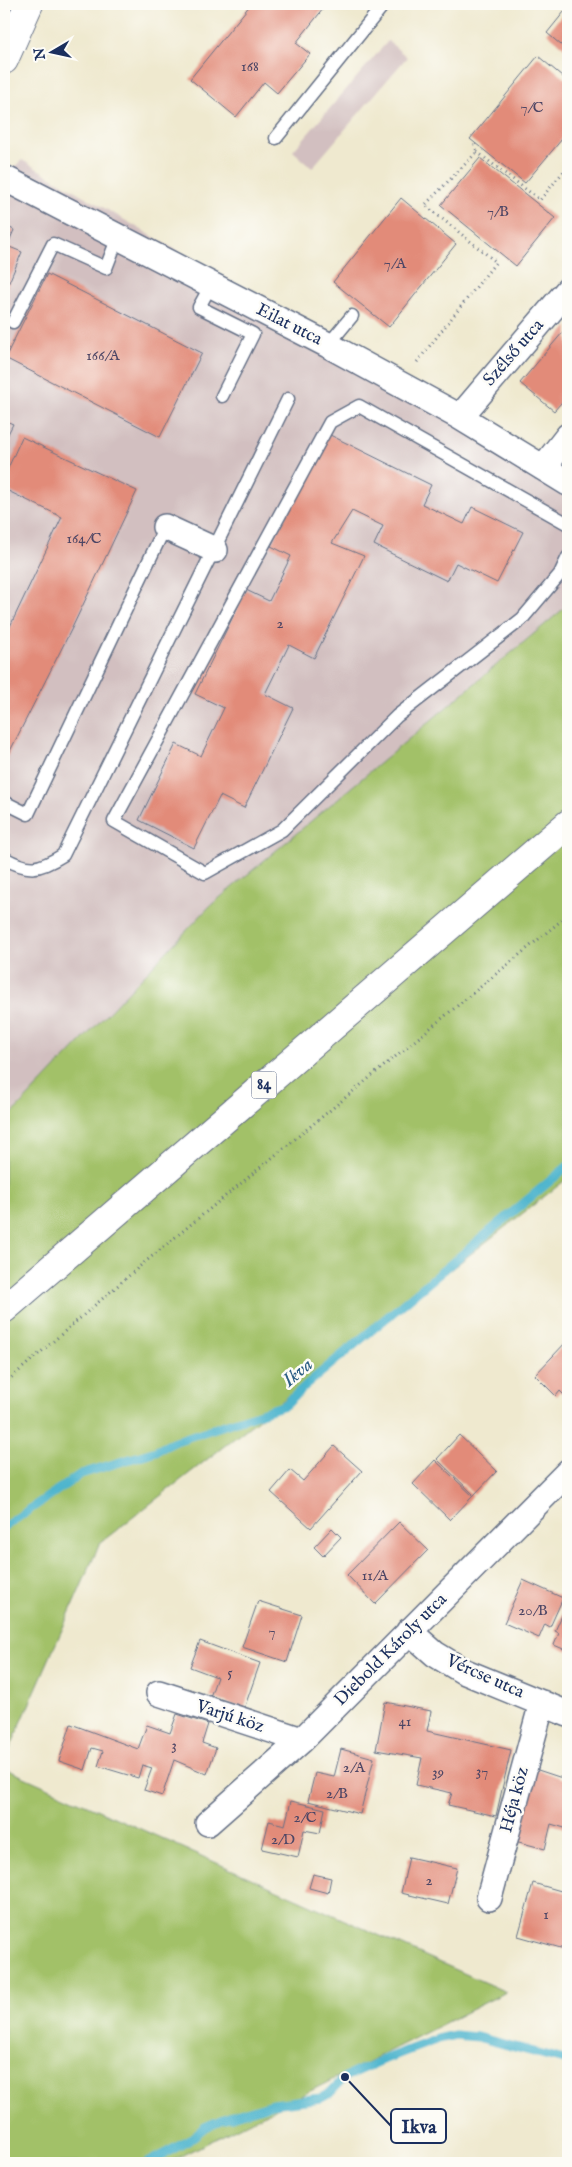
<svg xmlns="http://www.w3.org/2000/svg" width="572" height="2167" viewBox="0 0 572 2167" font-family="'IM FELL English',serif">
	<rect width="100%" height="100%" fill="#fdfcf7"/>
	<filter id="ink" filterUnits="userSpaceOnUse"><feTurbulence type="fractalNoise" baseFrequency=".02" numOctaves="2"/><feDisplacementMap in="SourceGraphic" scale="10" xChannelSelector="R" yChannelSelector="G"/><feConvolveMatrix kernelMatrix="1 2 1 2 8 2 1 2 1" color-interpolation-filters="sRGB"/></filter>
	<filter id="wash" filterUnits="userSpaceOnUse"><feTurbulence type="fractalNoise" baseFrequency=".0096" numOctaves="4" result="noise"/><feDisplacementMap in="SourceGraphic" scale="20" xChannelSelector="R" yChannelSelector="G"/><feGaussianBlur stdDeviation="1.12" result="paint"/><feColorMatrix in="noise" values="0 0 0 0 0 0 0 0 0 0 0 0 0 0 0 0 0 1.4 0 .05"/><feComposite in="paint" operator="in"/></filter>
	<g filter="url(#wash)">
		<rect width="100%" height="100%" fill="#efe9cf"/>
		<path fill="#d2bfc0" d="M 388,41 L 407,57 L 312,168 L 293,151 Z
			M 22,160 L 568,479 L 568,605 L 210,906 L 4,1122 L 4,176 Z"/>
		<path fill="#a2c168" stroke="#5e7863" d="M 568,605 L 568,1178 L 100,1543 L 4,1762 L 4,1122 L 210,906 Z
			M 4,1768 L 506,1992 L 168,2163 L 4,2163 Z"/>
		<g fill="none" stroke-linecap="round" stroke-linejoin="round">
			<path stroke="#4fb5ce" stroke-width="9" d="M 4,1527 L 81,1474 L 156,1451 L 176,1441 L 285,1405 L 306,1385 L 568,1166
				M 147,2163 L 188,2141 L 205,2127 L 226,2118 L 272,2104 L 321,2098 L 330,2093 L 345,2077 L 385,2059 L 438,2039 L 455,2035 L 477,2037 L 568,2061"/>
		</g>
		<g id="blocks">
			<path fill="#e28b79" d="M 251,4 L 327,4 L 296,43 L 310,54 L 277,93 L 264,82 L 236,117 L 190,79 Z
				M 568,7 L 568,51 L 547,33 Z
				M 538,56 L 568,81 L 568,132 L 525,183 L 470,139 Z
				M 480,158 L 555,218 L 516,266 L 441,205 Z
				M 401,198 L 456,244 L 389,327 L 333,282 Z
				M 4,225 L 14,230 L 7,246 L 22,252 L 4,294 Z
				M 47,274 L 202,353 L 160,437 L 5,358 Z
				M 568,326 L 568,395 L 554,411 L 520,383 Z
				M 4,420 L 13,424 L 4,442 Z
				M 326,433 L 431,485 L 422,504 L 464,524 L 472,507 L 523,532 L 497,583 L 456,563 L 447,581 L 374,545 L 383,526 L 352,511 L 332,543 L 364,556 L 314,658 L 289,645 L 265,694 L 293,708 L 244,808 L 220,796 L 194,848 L 139,820 L 176,744 L 201,756 L 224,708 L 195,694 L 246,590 L 269,601 L 291,556 L 271,546 Z
				M 22,437 L 137,491 L 72,628 L 4,763 L 4,639 L 62,517 L 4,489 L 4,477 Z
				M 568,1340 L 568,1397 L 567,1398 L 560,1391 L 556,1396 L 535,1375 Z
				M 459,1435 L 497,1471 L 474,1495 L 437,1459 Z
				M 334,1446 L 362,1471 L 311,1528 L 271,1492 L 290,1470 L 303,1481 Z
				M 435,1460 L 473,1496 L 450,1520 L 413,1484 Z
				M 399,1522 L 428,1550 L 375,1604 L 347,1575 Z
				M 332,1528 L 341,1537 L 323,1556 L 314,1547 Z
				M 523,1580 L 563,1598 L 550,1627 L 545,1624 L 539,1638 L 504,1623 Z
				M 258,1601 L 302,1615 L 287,1662 L 242,1647 Z
				M 568,1602 L 568,1651 L 554,1645 L 559,1633 L 555,1631 Z
				M 200,1641 L 260,1663 L 244,1709 L 210,1697 L 217,1677 L 190,1667 Z
				M 385,1702 L 431,1711 L 427,1731 L 511,1750 L 496,1816 L 448,1805 L 452,1793 L 416,1785 L 422,1758 L 376,1750 Z
				M 177,1714 L 208,1724 L 202,1743 L 216,1748 L 207,1774 L 174,1760 L 162,1796 L 144,1790 L 152,1768 L 142,1765 L 138,1778 L 98,1766 L 103,1751 L 92,1748 L 85,1770 L 59,1761 L 71,1724 L 138,1749 L 147,1725 L 170,1733 Z
				M 341,1749 L 374,1758 L 360,1814 L 308,1801 L 315,1773 L 334,1777 Z
				M 535,1769 L 568,1780 L 568,1829 L 551,1824 L 545,1849 L 515,1841 Z
				M 291,1801 L 325,1809 L 320,1833 L 304,1830 L 298,1857 L 262,1849 L 269,1821 L 285,1825 Z
				M 409,1857 L 457,1868 L 448,1904 L 401,1893 Z
				M 313,1874 L 331,1878 L 328,1893 L 309,1888 Z
				M 533,1883 L 568,1893 L 568,1950 L 518,1936 Z"/>
		</g>
	</g>
	<g filter="url(#ink)">
		<use href="#blocks" fill-opacity="0" stroke="#657086" stroke-width="1"/>
		<g fill="none" stroke-linecap="round" stroke-linejoin="round">
			<defs>
				<path id="lane" d="M 276,138 L 384,4
					M 211,285 L 199,307 L 253,334 L 222,396
					M 13,322 L 53,244 L 106,268 L 118,237
					M 328,345 L 352,316
					M 568,524 L 359,406 L 330,422 L 114,821 L 205,873 L 282,830 L 397,716 L 522,619 L 560,574 L 568,557
					M 4,802 L 28,814 L 165,527
					M 4,858 C 29,872 39,870 63,855 L 288,399"/>
				<path id="street" d="M 4,178 L 328,345 L 460,417 L 568,483
					M 460,417 L 568,290
					M 543,468 L 568,436
					M 165,527 L 215,550
					M 409,1631 L 435,1654 L 463,1671 L 568,1714
					M 159,1693 L 302,1740
					M 208,1823 L 302,1740 L 568,1472
					M 489,1898 L 542,1703"/>
				<path id="secondary" d="M 4,60 L 29,4"/>
				<path id="primary" d="M 4,1309 L 568,824"/>
			</defs>
			<use href="#lane" stroke="#657086" stroke-width="15"/>
			<use href="#street" stroke="#657086" stroke-width="28"/>
			<use href="#secondary" stroke="#657086" stroke-width="30"/>
			<use href="#primary" stroke="#657086" stroke-width="30"/>
			<path stroke="#657086" stroke-width="3" stroke-dasharray="1 4" stroke-linecap="butt" d="M 477,152 L 540,200 L 568,166
				M 417,362 L 496,262 L 425,205 L 477,152 L 474,142
				M 4,1384 L 139,1267 L 568,915"/>
			<use href="#lane" stroke="#fff" stroke-width="12"/>
			<use href="#street" stroke="#fff" stroke-width="25"/>
			<use href="#secondary" stroke="#fff" stroke-width="28"/>
			<use href="#primary" stroke="#fff" stroke-width="28"/>
		</g>
	</g>
	<g text-anchor="middle" dominant-baseline="central" stroke-width="5" stroke-linejoin="round" paint-order="stroke">
		<g font-size="15" fill="#4d4665">
			<text x="250" y="66">168</text>
			<text x="532" y="107">7/C</text>
			<text x="498" y="211">7/B</text>
			<text x="395" y="263">7/A</text>
			<text x="103" y="355">166/A</text>
			<text x="84" y="538">164/C</text>
			<text x="280" y="623">2</text>
			<text x="375" y="1575">11/A</text>
			<text x="533" y="1610">20/B</text>
			<text x="272" y="1631">7</text>
			<text x="230" y="1672">5</text>
			<text x="405" y="1721">41</text>
			<text x="174" y="1745">3</text>
			<text x="354" y="1767">2/A</text>
			<text x="482" y="1771">37</text>
			<text x="438" y="1772">39</text>
			<text x="337" y="1793">2/B</text>
			<text x="305" y="1817">2/C</text>
			<text x="283" y="1839">2/D</text>
			<text x="429" y="1880">2</text>
			<text x="546" y="1914">1</text>
		</g>
		<rect fill="#fdfcf7" stroke="#5f6c8c" stroke-width="1" x="251.5" y="1071.5" width="25" height="27" rx="4"/>
		<g font-size="16" font-weight="bold" fill="#1b2f5e">
			<text x="264" y="1085">84</text>
		</g>
		<g font-size="18" fill="#1b2f5e" stroke="#fdfcf7">
			<text transform="translate(289 325) rotate(27)">Eilat utca</text>
			<text transform="translate(514 353) rotate(-49)">Szélső utca</text>
			<text transform="translate(391 1650) rotate(-45)">Diebold Károly utca</text>
			<text transform="translate(485 1677) rotate(24)">Vércse utca</text>
			<text transform="translate(230 1717) rotate(18)">Varjú köz</text>
			<text transform="translate(515 1800) rotate(-75)">Héja köz</text>
		</g>
		<g font-size="19" font-style="italic" fill="#2d5e85" stroke="#fdfcf7">
			<text transform="translate(298 1373) rotate(-40)">Ikva</text>
		</g>
	</g>
	<path fill="none" stroke="#1b2f5e" stroke-width="2" d="M345 2077L391 2126"/>
	<circle fill="#1b2f5e" stroke="#fdfcf7" stroke-width="2" cx="345" cy="2077" r="5"/>
	<rect fill="#fdfcf7" stroke="#1b2f5e" stroke-width="2" x="391" y="2109" width="55" height="34" rx="5"/>
	<g font-size="19" text-anchor="middle" font-weight="bold" fill="#1b2f5e">
		<text x="419" y="2133">Ikva</text>
	</g>
	<rect width="572" height="2167" fill="none" stroke="#fdfcf7" stroke-width="20"/>
	<g transform="translate(52 52) rotate(261)" stroke="#fdfcf7" stroke-width="4" paint-order="stroke">
	<path d="M0-4L9 19L0 12L-9 19Z" fill="#1b2f5e"/>
	<text y="-8" font-size="14" font-weight="bold" text-anchor="middle" fill="#1b2f5e">N</text>
	</g>
</svg>
